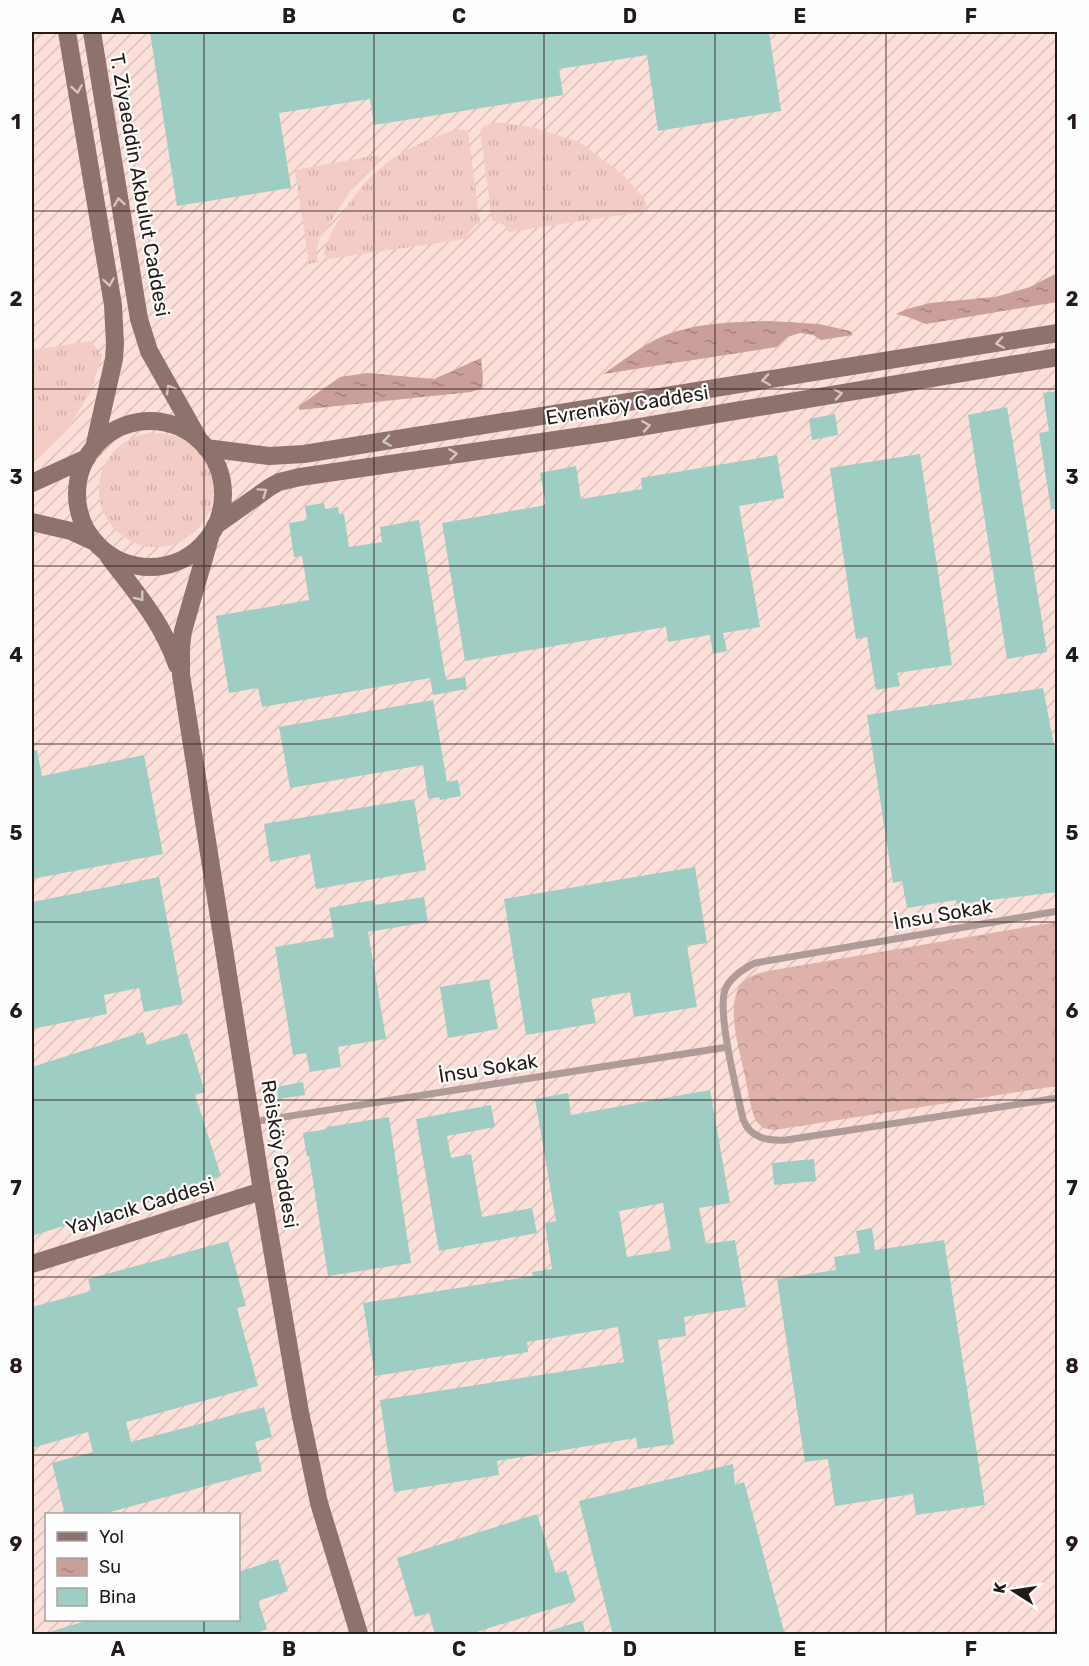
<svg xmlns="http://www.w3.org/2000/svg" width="1089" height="1666" viewBox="0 0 1089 1666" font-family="Rubik,sans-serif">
	<defs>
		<pattern id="industrial-furrows" width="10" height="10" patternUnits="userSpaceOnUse" patternTransform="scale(1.5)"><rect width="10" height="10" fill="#fddfda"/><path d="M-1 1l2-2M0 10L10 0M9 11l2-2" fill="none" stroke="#d9bfba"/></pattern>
		<pattern id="grass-tufts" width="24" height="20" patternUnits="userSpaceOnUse" patternTransform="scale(1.5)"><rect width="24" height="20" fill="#f4ccc6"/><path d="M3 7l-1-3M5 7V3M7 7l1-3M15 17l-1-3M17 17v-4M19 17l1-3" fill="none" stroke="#d1afa9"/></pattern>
		<pattern id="forest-crowns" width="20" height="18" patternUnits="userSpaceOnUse" patternTransform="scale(1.5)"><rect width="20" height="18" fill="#deb2ab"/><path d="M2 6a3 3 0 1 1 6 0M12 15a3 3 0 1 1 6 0" fill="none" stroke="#be9892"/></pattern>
		<pattern id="water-ripples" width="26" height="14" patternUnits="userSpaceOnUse" patternTransform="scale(1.5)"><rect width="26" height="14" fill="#ca9f99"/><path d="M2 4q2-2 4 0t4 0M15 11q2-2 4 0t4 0" fill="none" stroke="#a4817c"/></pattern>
	</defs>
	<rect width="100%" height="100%" fill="#feece9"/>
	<path fill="url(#industrial-furrows)" fill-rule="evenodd" d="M 32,32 L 1057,32 L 1057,1634 L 32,1634 ZM 46,1514 L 238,1514 L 238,1620 L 46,1620 Z"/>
	<path fill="url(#grass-tufts)" d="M 494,122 L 532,127 L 579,142 L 622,174 L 645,199 L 648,211 L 509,232 L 504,225 L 492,220 L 480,131 L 483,126 Z
		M 458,129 L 468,131 L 480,223 L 474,226 L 465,239 L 328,259 L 324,253 C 327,239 334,228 342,215 C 371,166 405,146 458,129 Z
		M 378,155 L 380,160 L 354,186 L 319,239 L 316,254 L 318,262 L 309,264 L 295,170 Z
		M 91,341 L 102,356 L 90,393 L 64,434 L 37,458 L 32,459 L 32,350 Z
		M99 490a57 57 0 1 1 114 0a57 57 0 1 1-114 0Z"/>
	<path fill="url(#forest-crowns)" d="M 1057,922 L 1057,1086 L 774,1130 L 763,1128 L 756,1121 C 750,1107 748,1091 745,1076 C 740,1052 727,1012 738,989 C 743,977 757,974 768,971 Z"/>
	<path fill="url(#water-ripples)" d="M 1057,273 L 1057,302 L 926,324 L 908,317 L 896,314 L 907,309 L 930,303 L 995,297 L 1030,287 Z
		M 770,321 L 819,324 L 850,331 L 853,335 L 821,340 L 813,335 L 800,333 L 787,337 L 777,347 L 603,374 C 626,359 648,340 674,332 C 705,322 738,322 770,321 Z
		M 481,358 L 483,379 L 482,388 L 471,392 L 299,410 L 299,406 L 340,377 L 367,373 L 434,379 Z"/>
	<path fill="#9dcdc3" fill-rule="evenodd" d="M 150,32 L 769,32 L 781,111 L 658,131 L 647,55 L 559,69 L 563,95 L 374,125 L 370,99 L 279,113 L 291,188 L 177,206 Z
		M 1058,391 L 1058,509 L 1051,509 L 1039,433 L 1049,431 L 1043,393 Z
		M 1007,407 L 1047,652 L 1007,659 L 968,415 Z
		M 835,414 L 838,435 L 812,440 L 809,419 Z
		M 920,454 L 952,665 L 897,673 L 900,686 L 876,690 L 867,637 L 856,639 L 830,468 Z
		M 777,455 L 784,498 L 739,506 L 760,627 L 723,633 L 727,651 L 713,654 L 710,635 L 668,642 L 666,627 L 465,661 L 442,523 L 546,505 L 540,473 L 576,466 L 581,499 L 642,489 L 641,478 Z
		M 324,503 L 325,509 L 338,507 L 339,514 L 344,514 L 349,547 L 382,542 L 380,527 L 419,520 L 446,680 L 465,677 L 467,689 L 433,695 L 430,678 L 262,707 L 258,688 L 229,693 L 216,616 L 309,600 L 302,556 L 294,557 L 289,523 L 307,520 L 305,506 Z
		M 1043,688 L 1058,766 L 1058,892 L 957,904 L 956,900 L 907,908 L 902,881 L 893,883 L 867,715 Z
		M 433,700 L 447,782 L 458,780 L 461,796 L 440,800 L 439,797 L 428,799 L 423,765 L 290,788 L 279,727 Z
		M 37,750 L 42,776 L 144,755 L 163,854 L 32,879 L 32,751 Z
		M 414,799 L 426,870 L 316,889 L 310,854 L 270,862 L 264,824 Z
		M 695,867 L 707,943 L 687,946 L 697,1007 L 634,1017 L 630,992 L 591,999 L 596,1023 L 526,1035 L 504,899 Z
		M 159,877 L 183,1004 L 144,1012 L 139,988 L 104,995 L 107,1014 L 32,1029 L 32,902 Z
		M 424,897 L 428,922 L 368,932 L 386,1039 L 338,1047 L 341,1067 L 310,1072 L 306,1053 L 293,1055 L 275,947 L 334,937 L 329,908 L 374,900 L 375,905 Z
		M 489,979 L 498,1029 L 448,1038 L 440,987 Z
		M 143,1032 L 147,1045 L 187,1033 L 205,1092 L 195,1095 L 221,1176 L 32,1236 L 32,1067 Z
		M 303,1082 L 305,1095 L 278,1099 L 277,1087 Z
		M 710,1090 L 730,1203 L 699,1208 L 706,1244 L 735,1240 L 746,1307 L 684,1317 L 686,1336 L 658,1340 L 674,1444 L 638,1449 L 636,1438 L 497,1461 L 499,1475 L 394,1492 L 380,1400 L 624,1362 L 618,1327 L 527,1342 L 528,1352 L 375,1376 L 363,1303 L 533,1276 L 532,1272 L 552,1269 L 545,1223 L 556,1221 L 535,1099 L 568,1093 L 571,1115 ZM 663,1203 L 671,1250 L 627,1257 L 619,1211 Z
		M 491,1105 L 495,1127 L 447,1136 L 451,1158 L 471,1154 L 482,1217 L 532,1208 L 537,1233 L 439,1251 L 416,1119 Z
		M 389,1117 L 411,1263 L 328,1276 L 309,1156 L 307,1157 L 303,1133 L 327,1129 L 327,1127 Z
		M 814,1159 L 816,1181 L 774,1185 L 772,1163 Z
		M 872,1228 L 875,1250 L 944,1240 L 985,1505 L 916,1515 L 913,1494 L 835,1506 L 828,1459 L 805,1462 L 777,1279 L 836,1270 L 834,1257 L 860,1253 L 856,1231 Z
		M 228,1241 L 246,1306 L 237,1308 L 258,1386 L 126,1422 L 131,1442 L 264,1407 L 272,1437 L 255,1442 L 262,1471 L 99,1515 L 65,1515 L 52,1463 L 93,1452 L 88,1432 L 32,1448 L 32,1307 L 91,1291 L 88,1279 Z
		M 733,1464 L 735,1485 L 744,1482 L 785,1635 L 613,1635 L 579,1501 Z
		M 537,1514 L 556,1574 L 566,1570 L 576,1601 L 467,1635 L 435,1635 L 429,1613 L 415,1617 L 397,1558 Z
		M 278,1559 L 288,1591 L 258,1601 L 267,1629 L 251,1635 L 50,1635 L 49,1632 L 89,1620 L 238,1620 L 238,1572 Z
		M 582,1621 L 586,1635 L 546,1635 L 545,1632 Z"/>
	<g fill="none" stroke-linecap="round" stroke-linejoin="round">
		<path stroke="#af9b98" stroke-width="7" d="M 1058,911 L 755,963 C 743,969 730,977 725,990 C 717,1013 737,1092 743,1119 C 750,1138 767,1141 786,1140 L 1058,1098
			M 252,1122 L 728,1047"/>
		<path stroke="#8e726e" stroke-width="18" d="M 67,32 L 113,305 L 115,344 L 114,359 L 94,448
			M 92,32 L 139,319 L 149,351 L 198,438
			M77 494a73 73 0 1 1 146 0a73 73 0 1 1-146 0Z
			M 206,448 L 269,456 L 304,454 L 1058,333
			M 32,483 L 87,458
			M 32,522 L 71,531 L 95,542
			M 215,526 L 270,487 L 279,482 L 300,477 L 610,432 L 1058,357
			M 211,534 L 183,631 L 181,647 L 181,675 L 262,1191 L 300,1412 L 319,1503 L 359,1634
			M 109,557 C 137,594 161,620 177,665
			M 32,1264 L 262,1191"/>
	</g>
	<defs><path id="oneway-chevron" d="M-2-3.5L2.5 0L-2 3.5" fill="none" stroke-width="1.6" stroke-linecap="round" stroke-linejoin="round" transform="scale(1.5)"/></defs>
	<g stroke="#d1c6c4">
		<use href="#oneway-chevron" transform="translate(77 89) rotate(81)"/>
		<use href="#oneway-chevron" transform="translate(119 202) rotate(-99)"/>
		<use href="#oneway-chevron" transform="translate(109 282) rotate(81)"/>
		<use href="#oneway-chevron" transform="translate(1000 343) rotate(171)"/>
		<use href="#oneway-chevron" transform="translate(766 380) rotate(171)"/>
		<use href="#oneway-chevron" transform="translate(170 389) rotate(-120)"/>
		<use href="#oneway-chevron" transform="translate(838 394) rotate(-9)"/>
		<use href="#oneway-chevron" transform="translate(646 426) rotate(-9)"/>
		<use href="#oneway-chevron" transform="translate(387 441) rotate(171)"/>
		<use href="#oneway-chevron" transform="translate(453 454) rotate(-8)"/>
		<use href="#oneway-chevron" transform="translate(263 492) rotate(-35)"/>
		<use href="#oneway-chevron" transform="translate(140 597) rotate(52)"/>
	</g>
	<path fill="none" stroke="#241a18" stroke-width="1.5" stroke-opacity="0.55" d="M 204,32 L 204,1514M 374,32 L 374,1634M 544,32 L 544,1634M 715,32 L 715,1634M 886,32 L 886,1634M 32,211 L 1058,211M 32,389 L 1058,389M 32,566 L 1058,566M 32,744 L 1058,744M 32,922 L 1058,922M 32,1100 L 1058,1100M 32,1277 L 1058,1277M 32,1455 L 1058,1455M 204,1620 L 204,1634"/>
	<g text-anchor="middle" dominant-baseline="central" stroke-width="4.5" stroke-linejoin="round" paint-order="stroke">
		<g font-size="20" fill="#241a18" stroke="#fefefe">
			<text transform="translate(140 185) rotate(80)">T. Ziyaeddin Akbulut Caddesi</text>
			<text transform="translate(627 405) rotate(-9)">Evrenköy Caddesi</text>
			<text transform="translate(943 914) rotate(-10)">İnsu Sokak</text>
			<text transform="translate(488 1068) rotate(-9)">İnsu Sokak</text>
			<text transform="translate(280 1154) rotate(81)">Reisköy Caddesi</text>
			<text transform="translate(140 1206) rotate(-17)">Yaylacık Caddesi</text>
		</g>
	</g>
	<rect width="1089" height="1666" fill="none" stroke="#fefefe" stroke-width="66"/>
	<rect x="45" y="1513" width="195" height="108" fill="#fefefe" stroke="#a7a3a2" stroke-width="1.5"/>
	<rect x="57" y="1532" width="30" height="9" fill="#8e726e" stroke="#a7a3a2" stroke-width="1.5"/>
	<text x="99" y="1543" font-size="18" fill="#241a18">Yol</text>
	<rect x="57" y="1558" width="30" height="18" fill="url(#water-ripples)" stroke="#a7a3a2" stroke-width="1.5"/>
	<text x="99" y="1573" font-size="18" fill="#241a18">Su</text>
	<rect x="57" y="1588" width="30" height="18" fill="#9dcdc3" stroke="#a7a3a2" stroke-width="1.5"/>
	<text x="99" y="1603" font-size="18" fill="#241a18">Bina</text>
	<g transform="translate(1014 1591) rotate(282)" stroke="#fefefe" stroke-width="4.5" paint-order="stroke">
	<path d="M0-4.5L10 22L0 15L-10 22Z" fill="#241a18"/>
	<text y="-9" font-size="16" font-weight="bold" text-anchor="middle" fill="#241a18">K</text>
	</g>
	<rect x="33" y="33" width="1023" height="1600" fill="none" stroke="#241a18" stroke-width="2"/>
	<g font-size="20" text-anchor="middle" font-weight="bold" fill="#241a18">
		<text x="118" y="23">A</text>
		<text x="289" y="23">B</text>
		<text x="459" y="23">C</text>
		<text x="630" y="23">D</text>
		<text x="800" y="23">E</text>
		<text x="971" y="23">F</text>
		<text x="16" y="129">1</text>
		<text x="1072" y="129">1</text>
		<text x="16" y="306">2</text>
		<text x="1072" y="306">2</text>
		<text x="16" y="484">3</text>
		<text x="1072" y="484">3</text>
		<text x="16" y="662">4</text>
		<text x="1072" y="662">4</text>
		<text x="16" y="840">5</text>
		<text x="1072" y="840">5</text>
		<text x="16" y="1018">6</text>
		<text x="1072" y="1018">6</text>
		<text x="16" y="1195">7</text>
		<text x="1072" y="1195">7</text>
		<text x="16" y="1373">8</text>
		<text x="1072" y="1373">8</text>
		<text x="16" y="1551">9</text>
		<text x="1072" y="1551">9</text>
		<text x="118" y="1656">A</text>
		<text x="289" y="1656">B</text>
		<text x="459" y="1656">C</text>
		<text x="630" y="1656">D</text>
		<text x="800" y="1656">E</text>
		<text x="971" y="1656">F</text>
	</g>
</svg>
